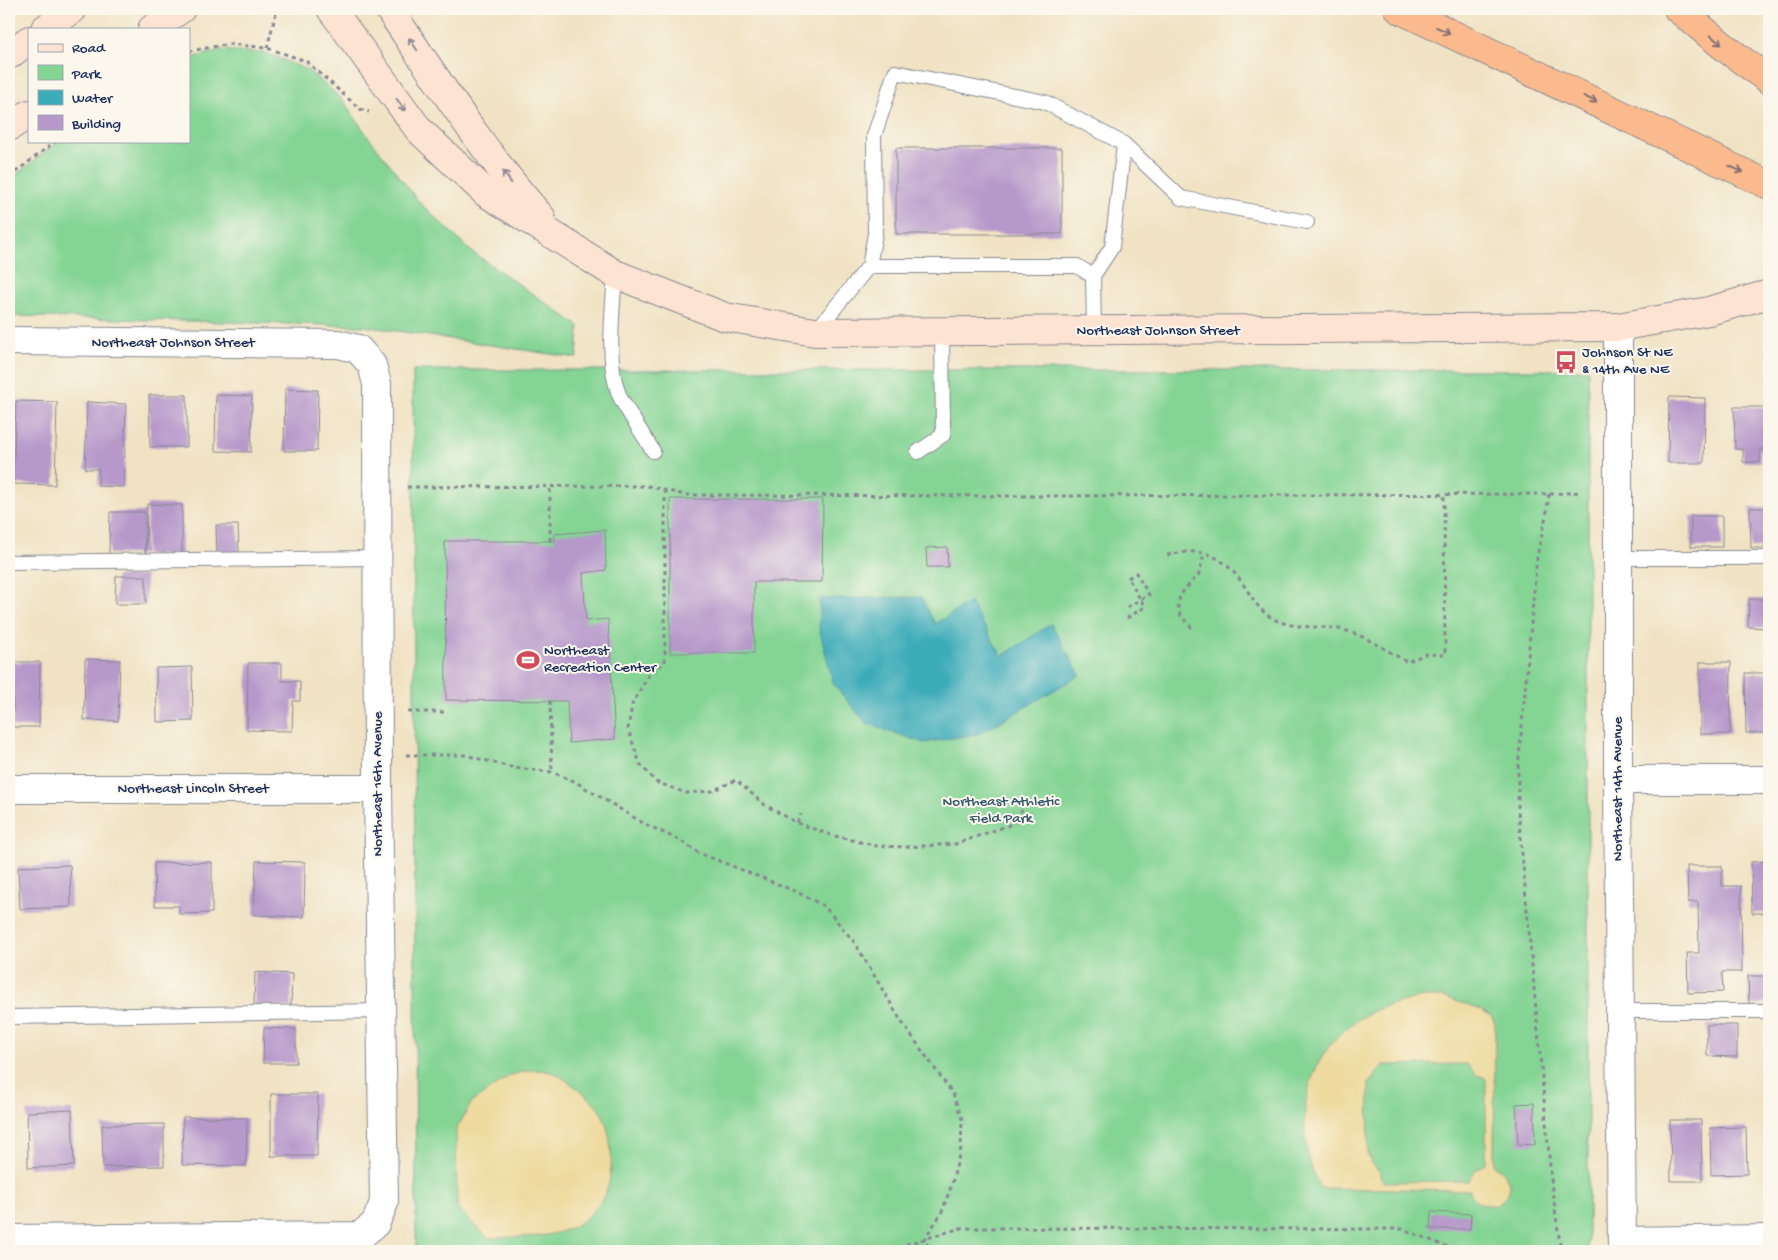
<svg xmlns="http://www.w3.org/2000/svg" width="1778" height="1260" viewBox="0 0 1778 1260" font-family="'Gochi Hand',sans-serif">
	<rect width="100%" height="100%" fill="#fbf7ec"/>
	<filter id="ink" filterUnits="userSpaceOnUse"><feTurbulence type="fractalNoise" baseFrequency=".02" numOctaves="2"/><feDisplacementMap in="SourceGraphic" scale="10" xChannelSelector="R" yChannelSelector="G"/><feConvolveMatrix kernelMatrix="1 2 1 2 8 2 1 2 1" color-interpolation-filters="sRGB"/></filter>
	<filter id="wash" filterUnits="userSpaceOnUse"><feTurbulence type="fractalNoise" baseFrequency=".0096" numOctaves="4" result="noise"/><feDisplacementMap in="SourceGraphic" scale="20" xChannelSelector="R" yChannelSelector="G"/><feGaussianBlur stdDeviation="1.12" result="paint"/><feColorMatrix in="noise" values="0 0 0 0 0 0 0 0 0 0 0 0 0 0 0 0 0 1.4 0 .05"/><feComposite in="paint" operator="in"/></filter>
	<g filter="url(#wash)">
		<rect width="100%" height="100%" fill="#f0e2c3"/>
		<path fill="#84d494" stroke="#508279" d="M 220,50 L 266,53 L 308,70 L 342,99 L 367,135 L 420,203 L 472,252 L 579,326 L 577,358 L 364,326 L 9,316 L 9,180 L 59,141 L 189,141 L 189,59 Z
			M 413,370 L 1588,370 L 1588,1251 L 416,1251 Z"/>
		<path fill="#eeda9e" stroke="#84847e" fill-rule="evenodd" d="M 1423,997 L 1443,997 L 1481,1010 L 1492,1017 L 1495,1025 L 1494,1165 L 1504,1172 L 1510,1186 L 1508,1194 L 1497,1205 C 1482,1205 1475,1206 1470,1190 L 1320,1188 C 1290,1128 1303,1051 1364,1016 C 1382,1006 1402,1001 1423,997 ZM 1467,1064 L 1476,1075 L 1484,1077 L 1486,1080 L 1486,1163 L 1475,1170 L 1469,1181 L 1384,1182 L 1380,1172 L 1371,1163 L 1368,1155 L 1369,1083 L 1384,1065 Z
			M 531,1070 C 537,1070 544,1070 550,1072 C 562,1075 587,1095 596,1105 C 613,1124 616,1174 604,1196 C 598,1207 588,1217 578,1224 C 552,1240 518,1236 488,1238 L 457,1208 L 456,1130 L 472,1102 L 511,1075 Z"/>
		<path fill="#3cacb9" stroke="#2c6e8c" d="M 921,597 L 935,624 L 970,602 L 1002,656 L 1051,624 L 1080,675 L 981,733 L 924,743 L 866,723 L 834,685 L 819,628 L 820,599 Z"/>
		<g id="blocks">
			<path fill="#b698ca" d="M 896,148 L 1062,148 L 1062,234 L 896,234 Z
				M 285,389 L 318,390 L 317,451 L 284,451 Z
				M 149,395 L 187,395 L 187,447 L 150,447 Z
				M 216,395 L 252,396 L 251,452 L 215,451 Z
				M 1669,397 L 1705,398 L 1704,463 L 1668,463 Z
				M 16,401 L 57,402 L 55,485 L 13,484 Z
				M 87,402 L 126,404 L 124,487 L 98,486 L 99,469 L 85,469 Z
				M 1734,407 L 1769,407 L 1769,449 L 1760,449 L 1760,462 L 1743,462 L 1743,449 L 1735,449 Z
				M 670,499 L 823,499 L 822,582 L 754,582 L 754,653 L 670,653 Z
				M 147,504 L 182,505 L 182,555 L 146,555 Z
				M 1750,508 L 1769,508 L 1769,548 L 1751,548 Z
				M 110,512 L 145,512 L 145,554 L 109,554 Z
				M 1691,516 L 1722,516 L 1722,547 L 1691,547 Z
				M 216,525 L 238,525 L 239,554 L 217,555 Z
				M 605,530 L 606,570 L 583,573 L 586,621 L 608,619 L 615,739 L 569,743 L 567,701 L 446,700 L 445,541 L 555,541 L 554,534 Z
				M 947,547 L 948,567 L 927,567 L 926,548 Z
				M 116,576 L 146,576 L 146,604 L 115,604 Z
				M 1749,599 L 1769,599 L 1769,628 L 1748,627 Z
				M 85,659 L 120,660 L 118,721 L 84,720 Z
				M 13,662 L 40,662 L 39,727 L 13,727 Z
				M 1700,662 L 1731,662 L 1730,734 L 1700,734 Z
				M 248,663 L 282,663 L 282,681 L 300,681 L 300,701 L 293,701 L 292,731 L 247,730 Z
				M 192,667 L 193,721 L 157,722 L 156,668 Z
				M 1745,673 L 1769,673 L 1769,733 L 1746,733 Z
				M 256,861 L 305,862 L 304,917 L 254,915 Z
				M 1769,861 L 1769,913 L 1752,913 L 1751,862 Z
				M 212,862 L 212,913 L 179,914 L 179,906 L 155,906 L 154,863 Z
				M 70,865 L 71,907 L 20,909 L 18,867 Z
				M 1687,866 L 1722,866 L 1722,886 L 1741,886 L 1742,972 L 1722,972 L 1723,992 L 1688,993 L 1687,953 L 1699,953 L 1698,902 L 1688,902 Z
				M 255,972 L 292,974 L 291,1007 L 254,1006 Z
				M 1748,976 L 1769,976 L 1769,1004 L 1749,1005 Z
				M 1707,1025 L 1737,1025 L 1737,1057 L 1707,1056 Z
				M 264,1028 L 296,1029 L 296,1063 L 263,1063 Z
				M 271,1094 L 318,1094 L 317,1156 L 271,1156 Z
				M 1534,1103 L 1535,1145 L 1518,1144 L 1516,1104 Z
				M 72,1110 L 74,1166 L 28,1168 L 27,1112 Z
				M 183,1117 L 247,1118 L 246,1166 L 182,1165 Z
				M 1670,1120 L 1701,1120 L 1702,1181 L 1671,1181 Z
				M 164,1124 L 164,1166 L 103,1167 L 102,1125 Z
				M 1746,1127 L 1747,1174 L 1711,1175 L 1710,1128 Z
				M 1431,1212 L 1471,1214 L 1470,1229 L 1430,1229 Z"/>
		</g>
	</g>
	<g filter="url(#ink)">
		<use href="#blocks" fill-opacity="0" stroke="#868890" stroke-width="1"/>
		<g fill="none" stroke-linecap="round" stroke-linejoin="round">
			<defs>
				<path id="lane" d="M 869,266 L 1077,266 L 1093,276 L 1094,331
					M 615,274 C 613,310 605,366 621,399 C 631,417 643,434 653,451
					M 1093,276 L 1112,247 L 1124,144
					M 816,331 L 869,266 L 875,234 L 874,136 L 895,72 L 1045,102 L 1124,144 L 1181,198 L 1307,222
					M 918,452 L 943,435 L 942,331
					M 1618,558 L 1769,558
					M 9,562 L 377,558
					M 1619,1011 L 1769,1011
					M 9,1017 L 380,1011"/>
				<path id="street" d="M 1618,327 L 1618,780 L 1622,1251
					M 9,341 L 338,344 L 358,349 L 372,365 L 377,384 L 378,789 L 384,1203 L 375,1224 L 360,1236 L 9,1239
					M 1618,780 L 1769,780
					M 9,789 L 378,789
					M 1622,1241 L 1769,1239"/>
				<path id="secondary" d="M 331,9 L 419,130 L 486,193 L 615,274 L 725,317 L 815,332 L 1618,327 L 1709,311 L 1769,294
					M 389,9 C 437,80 484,153 541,217
					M 45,29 L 73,9
					M 152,29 L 181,9
					M 9,55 L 29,40
					M 9,127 L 29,114"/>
				<path id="highway" d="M 1399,9 L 1769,185
					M 1678,9 L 1728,50 L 1769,80"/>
			</defs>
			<use href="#lane" stroke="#868890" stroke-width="16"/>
			<use href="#street" stroke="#868890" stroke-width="30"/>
			<use href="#secondary" stroke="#868890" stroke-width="30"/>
			<use href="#highway" stroke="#868890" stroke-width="30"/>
			<path stroke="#868890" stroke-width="3" stroke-dasharray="4 4" stroke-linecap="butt" d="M 267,48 L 277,9
				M 189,51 L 230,44 L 267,48 L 306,61 L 360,109 L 369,112
				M 9,177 L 56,141
				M 407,487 L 648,486 L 685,495 L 1043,496 L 1549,494 L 1580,492
				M 665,490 L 665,662 L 648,676 L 632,705 L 628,729 L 640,764 L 656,782 L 686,793 L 712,791 L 736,780 L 765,805 L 797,823 L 831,835 L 877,846 L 907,847 L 955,844 L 1007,826 L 1023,817 L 1021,810
				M 1549,494 L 1547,511 L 1537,557 L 1518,769 L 1518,809 L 1552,1189 L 1561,1251
				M 550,541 L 550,487
				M 1167,555 C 1176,554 1185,551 1194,552 C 1219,553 1234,570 1247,590 C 1254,601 1260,611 1272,618 C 1293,630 1316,625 1339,629 C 1363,634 1386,650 1407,662 L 1426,654 L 1445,655 L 1444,494
				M 1127,618 L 1145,607 L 1128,578
				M 1192,628 L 1181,616 L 1178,606 L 1180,595 L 1199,574 L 1204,554
				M 550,701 L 552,772
				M 408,712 L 445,712
				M 406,755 L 465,755 L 514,768 L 552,772 L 574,781 L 643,823 L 681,841 L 699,853 L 795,891 L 824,906 L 855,943 L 901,1021 L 953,1094 L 962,1119 L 961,1148 L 951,1187 L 941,1214 L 924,1239 L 931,1251
				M 797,823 L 801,814
				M 891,1251 L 907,1244 L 961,1228 L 1403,1229 L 1457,1251"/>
			<use href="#lane" stroke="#fff" stroke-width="14"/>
			<use href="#street" stroke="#fff" stroke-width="28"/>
			<use href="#secondary" stroke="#fde3d1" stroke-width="28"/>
			<use href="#highway" stroke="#fbba8d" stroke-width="28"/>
			<path stroke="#868890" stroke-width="3" stroke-dasharray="4 4" stroke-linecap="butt" d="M 1127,607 L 1149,595 L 1136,573 L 1128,578"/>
		</g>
		<defs><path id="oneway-shaft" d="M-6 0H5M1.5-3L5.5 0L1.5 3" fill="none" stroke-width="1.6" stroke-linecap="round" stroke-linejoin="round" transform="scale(1.25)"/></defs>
		<g stroke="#806e73">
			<use href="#oneway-shaft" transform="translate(1443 30) rotate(25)"/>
			<use href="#oneway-shaft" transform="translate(1716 40) rotate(40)"/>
			<use href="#oneway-shaft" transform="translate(1590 99) rotate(25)"/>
			<use href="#oneway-shaft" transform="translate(1736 169) rotate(25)"/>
		</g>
		<g stroke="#8c8998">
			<use href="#oneway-shaft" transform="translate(413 44) rotate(-124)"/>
			<use href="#oneway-shaft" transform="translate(401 105) rotate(54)"/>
			<use href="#oneway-shaft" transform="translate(507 177) rotate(-126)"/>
		</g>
	</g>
	<defs>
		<symbol id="bus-bare" viewBox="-9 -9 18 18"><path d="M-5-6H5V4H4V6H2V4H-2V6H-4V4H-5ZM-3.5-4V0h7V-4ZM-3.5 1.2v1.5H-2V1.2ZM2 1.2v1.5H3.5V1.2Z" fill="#d1495b" stroke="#fbf7ec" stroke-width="2.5" paint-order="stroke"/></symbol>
		<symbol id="stadium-bare" viewBox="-9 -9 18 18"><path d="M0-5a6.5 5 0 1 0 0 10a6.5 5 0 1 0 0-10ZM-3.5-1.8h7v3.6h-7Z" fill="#d1495b" stroke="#fbf7ec" stroke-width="2.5" paint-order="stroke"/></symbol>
	</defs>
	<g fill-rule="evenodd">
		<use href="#bus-bare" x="1550" y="346" width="32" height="32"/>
		<use href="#stadium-bare" x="512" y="644" width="32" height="32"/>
	</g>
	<g text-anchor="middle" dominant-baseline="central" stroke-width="4" stroke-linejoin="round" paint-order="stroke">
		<g font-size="15" fill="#1b2f5e" stroke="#fbf7ec">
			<text x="1158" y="331">Northeast Johnson Street</text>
			<text x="173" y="343">Northeast Johnson Street</text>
			<text transform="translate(378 784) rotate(-90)">Northeast 16th Avenue</text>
			<text x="193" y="789">Northeast Lincoln Street</text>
			<text transform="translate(1618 789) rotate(-90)">Northeast 14th Avenue</text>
		</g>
		<g font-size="15" fill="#1b2f5e" stroke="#fbf7ec" text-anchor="start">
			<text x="1582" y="353">Johnson St NE<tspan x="1582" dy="17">&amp; 14th Ave NE</tspan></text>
			<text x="544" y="651">Northeast<tspan x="544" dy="17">Recreation Center</tspan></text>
		</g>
		<g font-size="15" fill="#35586c" stroke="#fbf7ec">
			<text x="1001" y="802">Northeast Athletic<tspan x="1001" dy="17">Field Park</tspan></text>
		</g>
	</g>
	<rect width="1778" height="1260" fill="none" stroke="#fbf7ec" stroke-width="30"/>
	<rect x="28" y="28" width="162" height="115" fill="#fbf7ec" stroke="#a1a7b3"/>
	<rect x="38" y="44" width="25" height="8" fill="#fde3d1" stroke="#a1a7b3"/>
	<text x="72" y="52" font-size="15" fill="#1b2f5e">Road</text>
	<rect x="38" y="65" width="25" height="15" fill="#84d494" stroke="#a1a7b3"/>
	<text x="72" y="78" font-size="15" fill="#1b2f5e">Park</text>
	<rect x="38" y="90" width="25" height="15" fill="#3cacb9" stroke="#a1a7b3"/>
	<text x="72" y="102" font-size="15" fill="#1b2f5e">Water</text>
	<rect x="38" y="115" width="25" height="15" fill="#b698ca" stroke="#a1a7b3"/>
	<text x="72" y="128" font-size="15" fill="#1b2f5e">Building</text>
</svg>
